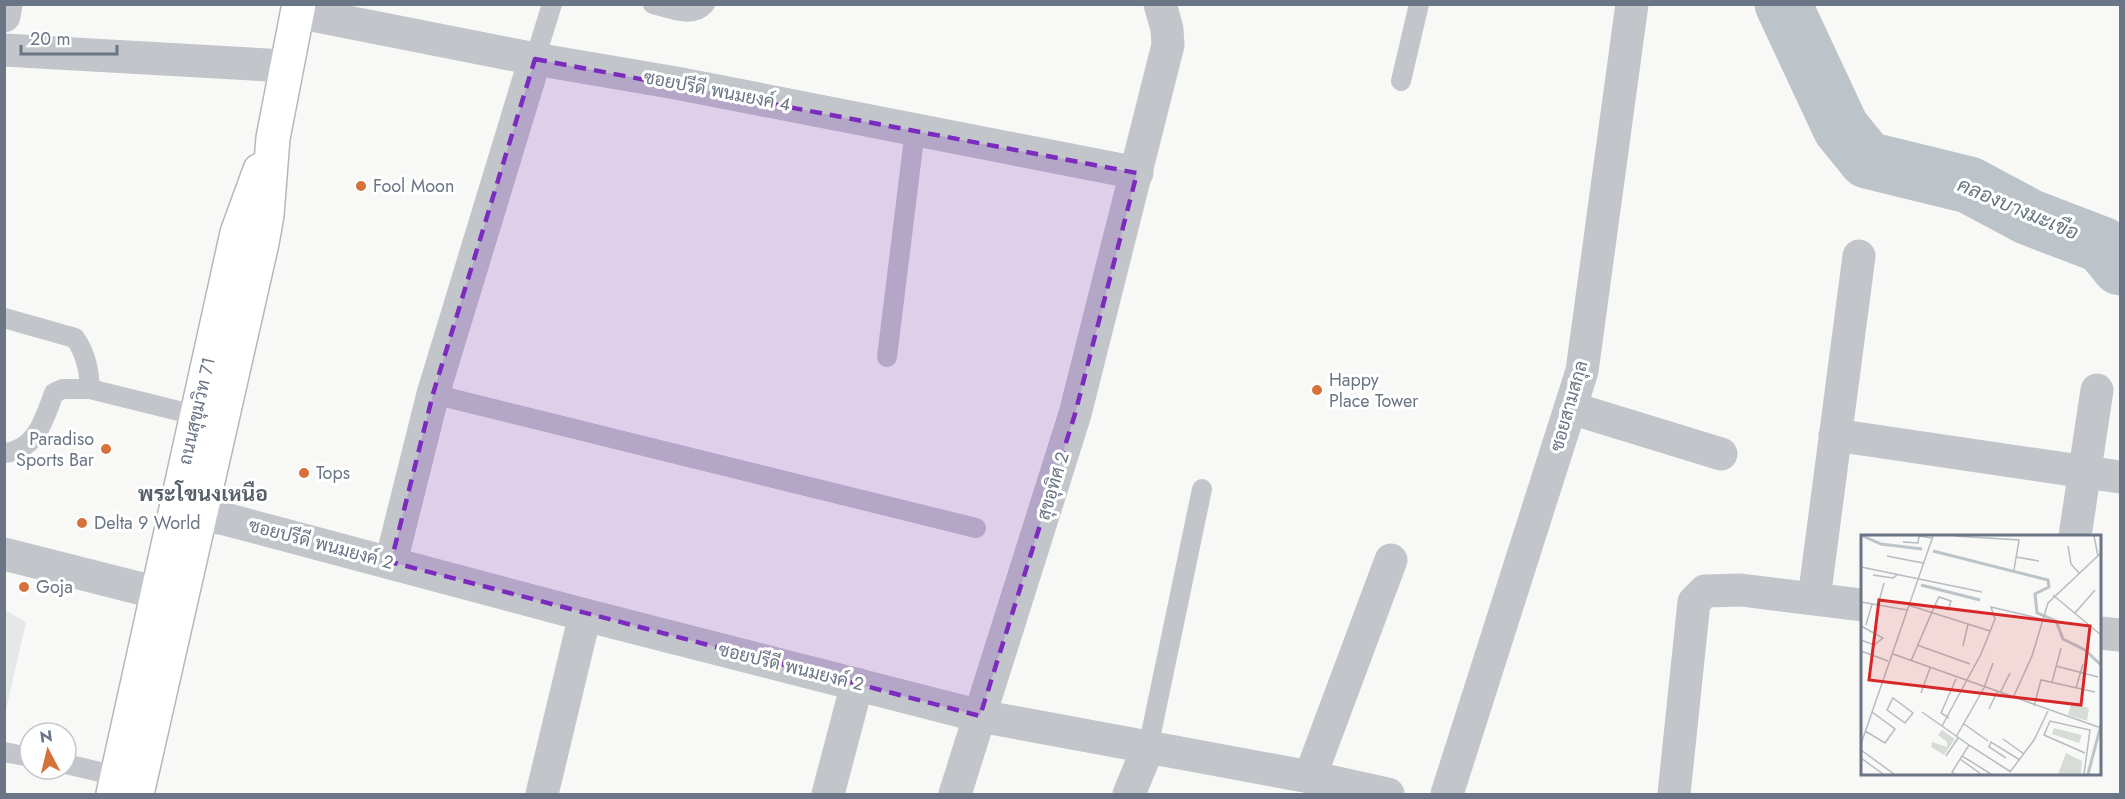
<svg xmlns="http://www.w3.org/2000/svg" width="2125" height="799" viewBox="0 0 2125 799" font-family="Jost,Sarabun,sans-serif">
	<rect width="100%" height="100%" fill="#f8f8f6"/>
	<path fill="#e6e7e7" d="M 5,610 L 26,622 L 5,714 Z"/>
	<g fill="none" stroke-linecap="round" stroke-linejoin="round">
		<path stroke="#bcc4ca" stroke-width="57" d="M 1783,4 L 1841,128 L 1867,160 L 1969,185 L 2029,217 L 2102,245 L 2120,267"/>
		<defs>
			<path id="primary" d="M 113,794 L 237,233 L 260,170
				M 137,794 L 262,243 L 267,215 L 273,138 L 299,4"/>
		</defs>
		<use href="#primary" stroke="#b4b7bc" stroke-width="36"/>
		<path stroke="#c2c5c9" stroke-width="20" d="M 653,4 C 669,8 693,19 705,4
			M 535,59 L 552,4
			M 1401,81 L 1419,4
			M 4,318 L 75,338 C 86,354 89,370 90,389 L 63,389 L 54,393 C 44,419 37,450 4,453
			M 887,357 L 915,130
			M 90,389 L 207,418
			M 433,394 L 976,528
			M 1148,748 L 1202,489
			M 4,752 L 30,757
			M 66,764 L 117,776"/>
		<path stroke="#c2c5c9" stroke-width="33" d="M 297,12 L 535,59 L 676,83 L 1137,173
			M 4,16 L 6,4
			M 4,50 L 286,66
			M 1571,408 L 1721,454
			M 1835,435 L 2120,477
			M 200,515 L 225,519 L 585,615 L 980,716 L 1310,777 L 1388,794
			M 2075,536 L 2097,390
			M 4,554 L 158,593
			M 391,562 L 433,394 L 535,59
			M 1814,599 L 1859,256
			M 2100,633 L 2120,635
			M 1310,777 L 1391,560
			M 542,794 L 585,615
			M 828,794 L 857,684
			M 955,794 L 1075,414 L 1168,45 L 1167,29 L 1160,4
			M 1129,794 L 1148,748
			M 1447,794 L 1582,371 L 1632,4
			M 1674,794 L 1694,602 L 1705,591 L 1741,590 L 1862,605"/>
		<use href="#primary" stroke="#fff" stroke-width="33"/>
	</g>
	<path fill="#7b2cbf" fill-opacity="0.2" stroke="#7b2cbf" stroke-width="4.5" stroke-dasharray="12 8" stroke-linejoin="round" d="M 535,59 L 1137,173 L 1075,414 L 980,716 L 391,562 L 433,394 Z"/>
	<g fill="#d57139" stroke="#fff" stroke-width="2">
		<circle cx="361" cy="186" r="6"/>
		<circle cx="1317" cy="390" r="6"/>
		<circle cx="106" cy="449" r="6"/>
		<circle cx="304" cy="473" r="6"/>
		<circle cx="82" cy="523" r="6"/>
		<circle cx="24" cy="587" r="6"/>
	</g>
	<g text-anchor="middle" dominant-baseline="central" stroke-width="6" stroke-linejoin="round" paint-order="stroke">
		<g font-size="18" fill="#6a7585" stroke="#fff">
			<text transform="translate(717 91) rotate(11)">ซอยปรีดี พนมยงค์ 4</text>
			<text transform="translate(1569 406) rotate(-74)">ซอยสามสกุล</text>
			<text transform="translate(197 411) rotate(-77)">ถนนสุขุมวิท 71</text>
			<text transform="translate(1053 486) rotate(-73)">สุขอุทิศ 2</text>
			<text transform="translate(321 544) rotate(15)">ซอยปรีดี พนมยงค์ 2</text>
			<text transform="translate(791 667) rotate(14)">ซอยปรีดี พนมยงค์ 2</text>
		</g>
		<g font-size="18" fill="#6a7585" stroke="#fff" text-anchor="start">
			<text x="373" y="186">Fool Moon</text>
			<text x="1329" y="380">Happy<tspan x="1329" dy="21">Place Tower</tspan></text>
			<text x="94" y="439" text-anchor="end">Paradiso<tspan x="94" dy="21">Sports Bar</tspan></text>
			<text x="316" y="473">Tops</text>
			<text x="94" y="523">Delta 9 World</text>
			<text x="36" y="587">Goja</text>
		</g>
		<g font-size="20" font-style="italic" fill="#667680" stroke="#fff">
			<text transform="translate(2018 209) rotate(23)">คลองบางมะเขือ</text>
		</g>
		<g font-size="21" font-weight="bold" fill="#57606a" stroke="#fff">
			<text x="203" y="494">พระโขนงเหนือ</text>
		</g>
	</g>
	<g transform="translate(1861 535)">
		<rect width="240" height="240" fill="#f8f8f6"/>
		<path d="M 210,168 L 228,173 L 226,186 L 207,180 ZM 193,193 L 221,200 L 218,208 L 191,199 ZM 81,195 L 94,204 L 83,220 L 70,212 L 71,207 L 86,212 L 86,207 L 77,200 ZM 205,218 L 221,226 L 220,239 L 197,239 Z" fill="#d7ddd6"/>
		<path fill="none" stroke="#bcc4ca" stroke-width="3" d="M 2,1 L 20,9 L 61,14M 72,16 L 187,45 L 188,52 L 174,59 L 176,78 L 195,86 L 202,104 L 224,115 L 240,130M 60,50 L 119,65M 227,239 L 240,190"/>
		<path fill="none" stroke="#b6bcc2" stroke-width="1.5" d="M 94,1 L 158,5 L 153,35M 233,1 L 237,21M 42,7 L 57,8 L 58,1 L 71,3M 207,11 L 210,29 L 218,38M 26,21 L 62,28M 155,22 L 178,26M 0,32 L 121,57M 12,40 L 32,43 L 37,39M 192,60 L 240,100M 0,67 L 46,75M 17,70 L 23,48M 47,70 L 129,96M 214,78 L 234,55M 5,90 L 11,69M 0,91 L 22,103 L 13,110 L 0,105M 56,110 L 109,129M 102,111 L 107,89M 0,116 L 27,126M 32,119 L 240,193M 50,126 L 74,70 L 87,75 L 90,66 L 78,62 L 74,70M 195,131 L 237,142M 191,147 L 200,113M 215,153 L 222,129M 60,158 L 69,133M 139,158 L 149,138M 32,163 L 52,178 L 44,188 L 26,175 ZM 152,163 L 171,121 L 187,68 L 240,18M 173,171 L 180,145 L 234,157M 128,174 L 136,157M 61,177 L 108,210M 88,183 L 80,178 L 95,144M 103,189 L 127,206M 81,191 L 120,119 L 134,84 L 130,72 L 181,84M 4,196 L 24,208 L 34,194 L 11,177M 95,202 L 123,153 L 132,128M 142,204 L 163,219M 0,209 L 72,1M 0,215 L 33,239M 85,221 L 97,203M 101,221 L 130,239M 0,223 L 22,239M 145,223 L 128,212 L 130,207 L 159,225M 99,224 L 120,239M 149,237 L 173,205 L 187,176M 94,239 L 91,237 L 108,210 L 150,237M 223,239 L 229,195 L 189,186 L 183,200 L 224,218"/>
		<path fill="#d62828" fill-opacity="0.15" stroke="#d62828" stroke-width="3" d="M 18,65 L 229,91 L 220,170 L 8,145 Z"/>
		<rect width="240" height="240" fill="none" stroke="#6a7585" stroke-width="3"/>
	</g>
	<rect width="2125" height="799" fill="none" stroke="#6a7585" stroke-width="12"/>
	<g transform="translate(48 751) rotate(353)"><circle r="28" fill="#ffffff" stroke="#c3c8ce" stroke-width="1.5"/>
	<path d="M0-4.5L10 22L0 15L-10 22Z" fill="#d57139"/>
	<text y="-9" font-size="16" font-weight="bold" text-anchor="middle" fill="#6a7585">N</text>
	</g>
	<path d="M21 45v9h96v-9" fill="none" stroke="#6a7585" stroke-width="3"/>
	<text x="30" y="45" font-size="18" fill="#6a7585" stroke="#ffffff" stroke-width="4.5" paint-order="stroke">20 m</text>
</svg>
